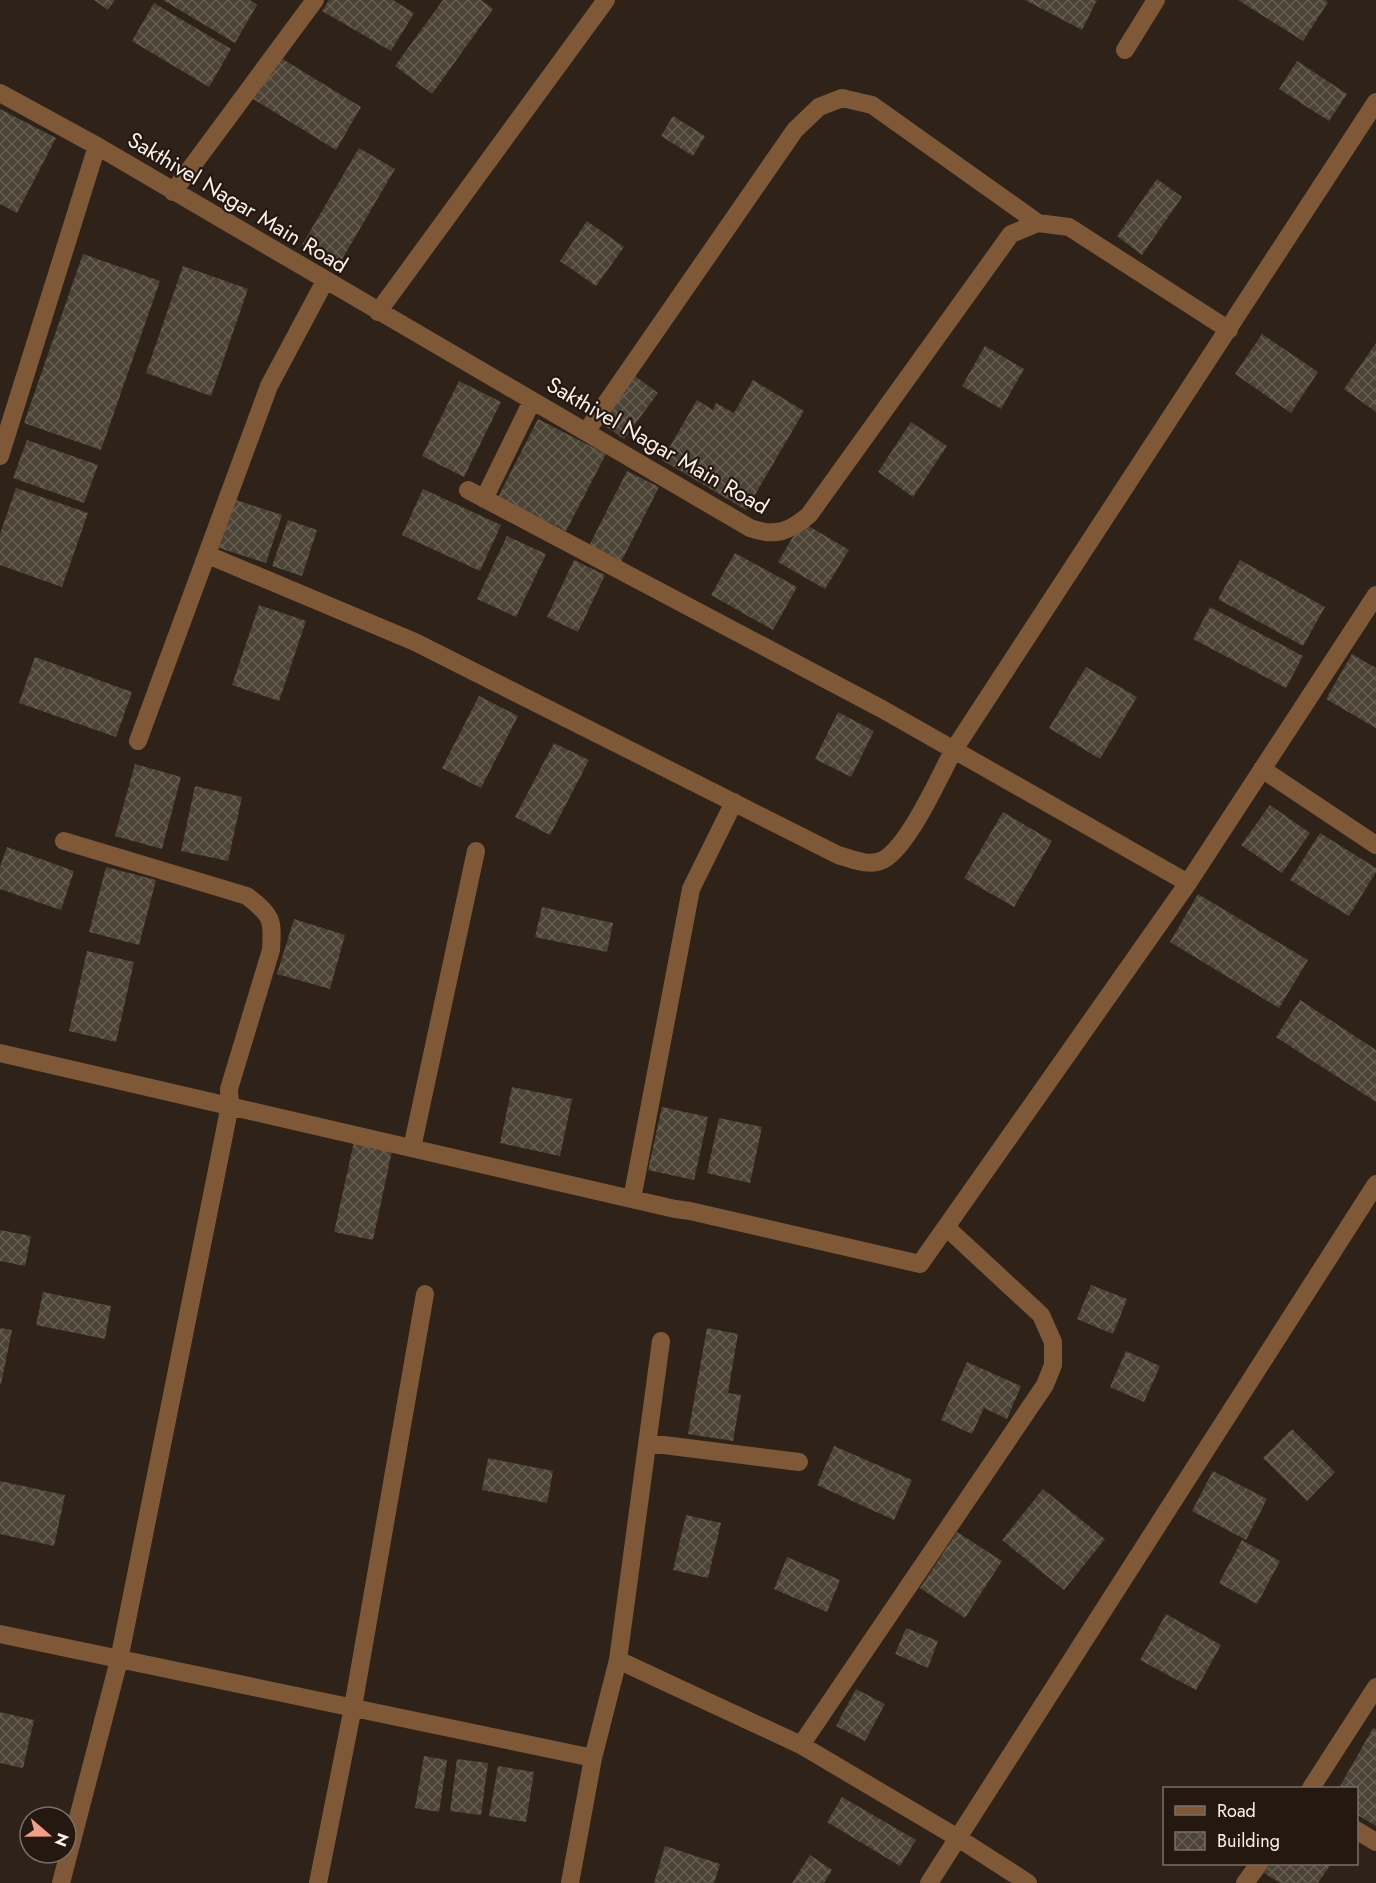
<svg xmlns="http://www.w3.org/2000/svg" width="1376" height="1883" viewBox="0 0 1376 1883" font-family="Jost,sans-serif">
	<defs>
		<pattern id="building-cross-hatch" width="8" height="8" patternUnits="userSpaceOnUse" patternTransform="scale(1.5)"><rect width="8" height="8" fill="#4b4335"/><path d="M0 0l8 8M0 8l8-8" fill="none" stroke="#665f52"/></pattern>
	</defs>
	<rect width="100%" height="100%" fill="#2f2219"/>
	<path fill="url(#building-cross-hatch)" d="M 94,0 L 115,0 L 108,10 Z
		M 163,0 L 250,0 L 257,5 L 235,43 Z
		M 329,0 L 393,0 L 414,13 L 391,51 L 322,11 Z
		M 443,0 L 481,0 L 493,9 L 432,94 L 395,66 Z
		M 1025,0 L 1097,0 L 1082,30 Z
		M 1238,0 L 1325,0 L 1328,2 L 1303,41 Z
		M 154,3 L 231,49 L 209,87 L 132,41 Z
		M 276,55 L 361,107 L 336,150 L 250,97 Z
		M 1297,61 L 1347,94 L 1329,121 L 1279,89 Z
		M 0,109 L 56,138 L 17,213 L 0,204 Z
		M 673,116 L 705,136 L 693,156 L 661,136 Z
		M 359,148 L 395,169 L 338,266 L 302,245 Z
		M 1157,179 L 1182,197 L 1142,255 L 1117,236 Z
		M 587,221 L 624,247 L 596,286 L 560,261 Z
		M 83,254 L 160,281 L 101,450 L 24,423 Z
		M 183,266 L 248,289 L 211,396 L 146,373 Z
		M 1262,334 L 1318,372 L 1291,413 L 1235,374 Z
		M 1376,343 L 1376,412 L 1344,389 Z
		M 985,346 L 1024,369 L 1001,409 L 962,386 Z
		M 631,373 L 658,393 L 624,439 L 598,421 Z
		M 753,380 L 804,411 L 746,510 L 662,460 L 697,400 L 713,410 L 716,403 L 734,413 Z
		M 459,381 L 501,402 L 464,477 L 422,456 Z
		M 538,419 L 606,454 L 566,531 L 498,497 Z
		M 911,422 L 947,446 L 913,497 L 878,472 Z
		M 27,440 L 98,465 L 84,503 L 13,478 Z
		M 627,471 L 659,487 L 621,562 L 589,546 Z
		M 16,488 L 88,513 L 62,587 L 0,565 L 0,534 Z
		M 423,489 L 501,525 L 480,571 L 402,535 Z
		M 236,500 L 282,515 L 266,563 L 219,548 Z
		M 288,520 L 317,530 L 302,576 L 272,566 Z
		M 802,522 L 849,550 L 825,589 L 778,562 Z
		M 507,536 L 546,554 L 516,617 L 477,599 Z
		M 735,553 L 797,587 L 773,630 L 711,595 Z
		M 574,560 L 605,575 L 578,632 L 547,617 Z
		M 1240,560 L 1325,607 L 1303,646 L 1218,599 Z
		M 259,605 L 306,621 L 279,701 L 232,685 Z
		M 1210,607 L 1303,656 L 1286,688 L 1193,639 Z
		M 1352,654 L 1376,668 L 1376,728 L 1326,699 Z
		M 35,657 L 132,692 L 116,737 L 19,703 Z
		M 1086,667 L 1137,697 L 1100,759 L 1049,728 Z
		M 479,696 L 518,716 L 481,788 L 442,768 Z
		M 838,712 L 874,731 L 851,777 L 815,759 Z
		M 554,743 L 589,760 L 550,835 L 515,817 Z
		M 135,764 L 181,777 L 162,849 L 115,836 Z
		M 195,786 L 242,797 L 228,861 L 181,851 Z
		M 1270,805 L 1310,833 L 1282,873 L 1241,845 Z
		M 1003,812 L 1052,841 L 1014,907 L 964,878 Z
		M 1320,833 L 1376,868 L 1376,872 L 1349,916 L 1290,880 Z
		M 7,847 L 74,871 L 61,910 L 0,889 L 0,867 Z
		M 106,867 L 156,880 L 139,945 L 89,932 Z
		M 1198,894 L 1308,960 L 1279,1008 L 1170,942 Z
		M 542,907 L 613,923 L 607,952 L 535,937 Z
		M 294,919 L 345,935 L 330,989 L 277,974 Z
		M 87,951 L 134,962 L 116,1042 L 69,1031 Z
		M 1300,1000 L 1376,1050 L 1376,1102 L 1276,1037 Z
		M 512,1087 L 572,1099 L 560,1156 L 500,1143 Z
		M 662,1107 L 708,1117 L 694,1180 L 648,1170 Z
		M 719,1118 L 762,1127 L 750,1183 L 707,1173 Z
		M 354,1142 L 392,1151 L 373,1240 L 334,1232 Z
		M 0,1230 L 31,1236 L 25,1266 L 0,1261 Z
		M 1091,1285 L 1127,1299 L 1113,1334 L 1077,1319 Z
		M 43,1292 L 111,1306 L 105,1339 L 36,1325 Z
		M 0,1328 L 12,1330 L 1,1384 L 0,1384 Z
		M 707,1328 L 738,1334 L 728,1393 L 741,1395 L 733,1441 L 688,1434 Z
		M 1126,1351 L 1160,1366 L 1144,1402 L 1110,1387 Z
		M 967,1362 L 1021,1386 L 1007,1419 L 984,1408 L 972,1434 L 941,1420 Z
		M 1292,1429 L 1335,1472 L 1307,1501 L 1263,1458 Z
		M 834,1446 L 912,1480 L 894,1520 L 817,1485 Z
		M 488,1458 L 553,1471 L 547,1503 L 482,1490 Z
		M 1213,1471 L 1267,1499 L 1246,1540 L 1192,1511 Z
		M 0,1481 L 65,1495 L 54,1546 L 0,1534 Z
		M 1043,1489 L 1105,1539 L 1064,1590 L 1002,1540 Z
		M 686,1515 L 721,1523 L 708,1578 L 673,1570 Z
		M 957,1532 L 1002,1561 L 965,1618 L 920,1588 Z
		M 1242,1540 L 1280,1561 L 1257,1604 L 1219,1583 Z
		M 787,1557 L 840,1580 L 827,1612 L 774,1589 Z
		M 1166,1614 L 1221,1645 L 1196,1690 L 1140,1660 Z
		M 906,1628 L 938,1641 L 928,1668 L 895,1654 Z
		M 856,1689 L 885,1704 L 865,1741 L 836,1726 Z
		M 0,1712 L 34,1720 L 23,1768 L 0,1763 Z
		M 1373,1728 L 1376,1729 L 1376,1826 L 1356,1814 L 1356,1788 L 1339,1788 Z
		M 424,1756 L 447,1760 L 439,1812 L 415,1808 Z
		M 457,1759 L 488,1763 L 481,1815 L 450,1811 Z
		M 498,1766 L 534,1772 L 526,1822 L 489,1816 Z
		M 842,1797 L 916,1840 L 900,1866 L 827,1822 Z
		M 665,1846 L 720,1864 L 714,1883 L 654,1883 Z
		M 810,1855 L 832,1870 L 824,1883 L 792,1883 Z
		M 1270,1864 L 1331,1864 L 1318,1883 L 1280,1883 L 1264,1873 Z"/>
	<g fill="none" stroke-linecap="round" stroke-linejoin="round">
		<path stroke="#7f5838" stroke-width="18" d="M 1125,50 L 1156,0
			M 0,93 L 97,146 L 750,528 C 775,537 789,532 809,515 L 1011,234 L 1038,223 L 1069,227 L 1229,330
			M 173,192 L 315,0
			M 378,312 L 606,0
			M 586,432 L 795,130 L 819,107 L 842,98 L 872,105 L 1038,223
			M 0,456 L 97,146
			M 468,490 L 882,709 L 1188,883
			M 484,499 L 532,401
			M 208,555 L 415,642 L 838,855 C 852,859 869,867 883,860 C 908,847 939,778 953,751 L 1376,102
			M 138,741 L 269,386 L 325,281
			M 1262,769 L 1376,845
			M 0,1053 L 675,1209 L 690,1211 L 920,1264 L 1188,883 L 1376,595
			M 412,1148 L 476,851
			M 632,1199 L 691,889 L 734,802
			M 648,1443 L 799,1462
			M 0,1634 L 593,1758
			M 618,1660 L 801,1745 L 958,1838 L 1028,1883
			M 801,1745 L 1045,1385 L 1053,1365 L 1053,1342 L 1041,1315 L 946,1227
			M 1311,1788 L 1376,1687
			M 1356,1830 L 1376,1842
			M 61,1883 L 119,1660 L 230,1105 L 229,1089 L 271,950 C 273,918 272,916 247,896 L 64,841
			M 318,1883 L 353,1707 L 425,1294
			M 570,1883 L 593,1758 L 618,1660 L 661,1341
			M 929,1883 L 1376,1184
			M 1245,1883 L 1259,1864"/>
	</g>
	<g text-anchor="middle" dominant-baseline="central" stroke-width="4.5" stroke-linejoin="round" paint-order="stroke">
		<g font-size="22" fill="#fbf2ec" stroke="#251810">
			<text transform="translate(238 202) rotate(31)">Sakthivel Nagar Main Road</text>
			<text transform="translate(658 445) rotate(30)">Sakthivel Nagar Main Road</text>
		</g>
	</g>
	<rect x="1163" y="1787" width="195" height="78" fill="#251810" stroke="#7b6f68" stroke-width="1.5"/>
	<rect x="1175" y="1806" width="30" height="9" fill="#7f5838" stroke="#7b6f68" stroke-width="1.5"/>
	<text x="1217" y="1817" font-size="18" fill="#fbf2ec">Road</text>
	<rect x="1175" y="1832" width="30" height="18" fill="url(#building-cross-hatch)" stroke="#7b6f68" stroke-width="1.5"/>
	<text x="1217" y="1847" font-size="18" fill="#fbf2ec">Building</text>
	<g transform="translate(48 1835) rotate(110)"><circle r="28" fill="#251810" stroke="#7b6f68" stroke-width="1.5"/>
	<path d="M0-4.5L10 22L0 15L-10 22Z" fill="#f49e88"/>
	<text y="-9" font-size="16" font-weight="bold" text-anchor="middle" fill="#fbf2ec">N</text>
	</g>
</svg>
